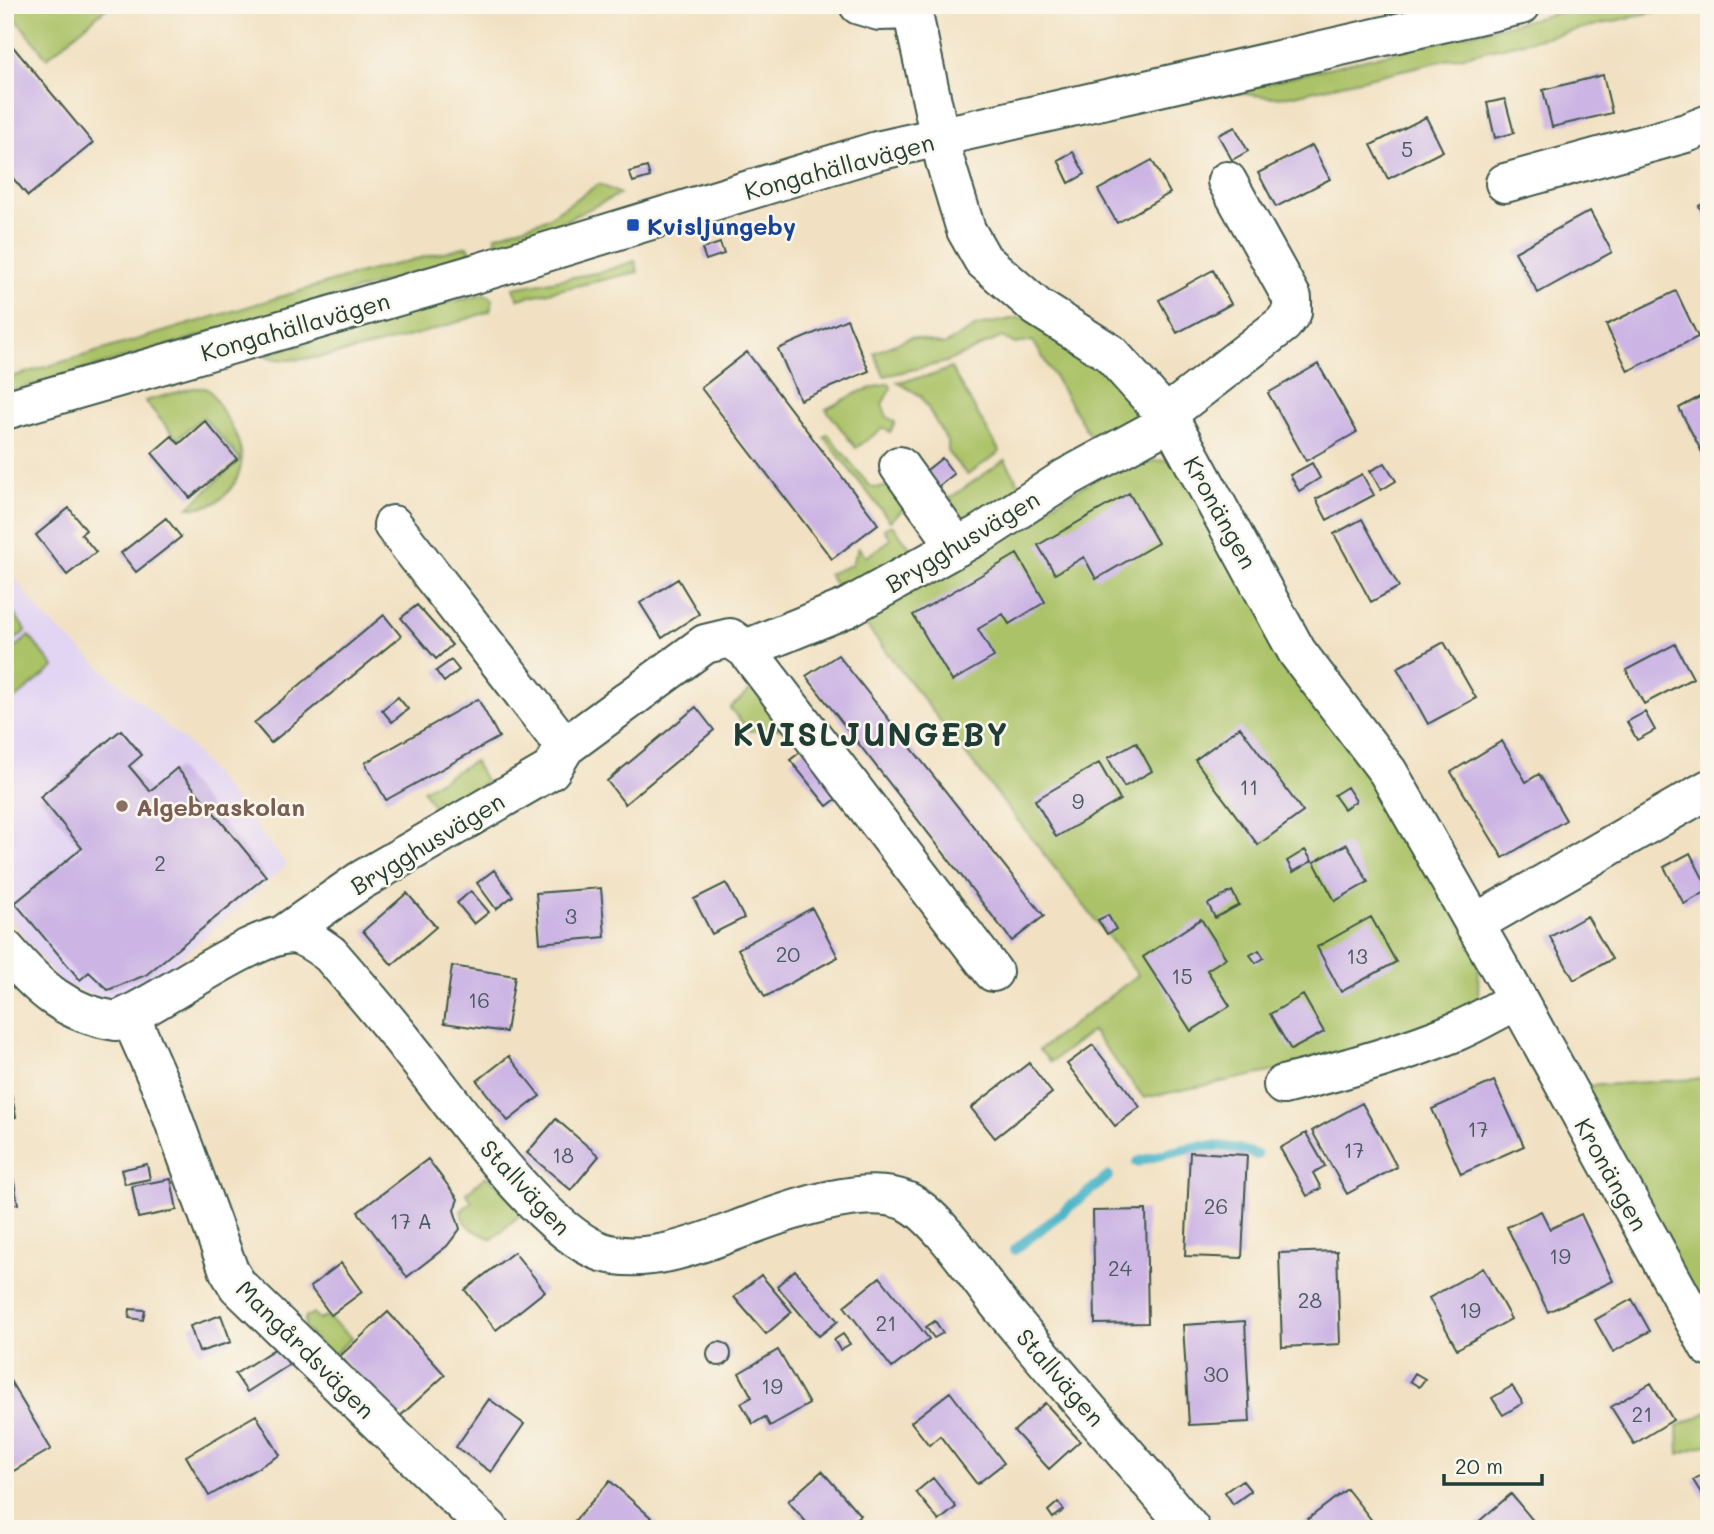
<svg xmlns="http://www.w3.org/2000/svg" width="1714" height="1534" viewBox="0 0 1714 1534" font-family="Mali,sans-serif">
	<rect width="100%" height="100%" fill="#fbf7ec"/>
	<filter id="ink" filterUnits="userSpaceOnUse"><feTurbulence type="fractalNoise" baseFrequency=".0143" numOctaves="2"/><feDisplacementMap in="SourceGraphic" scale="14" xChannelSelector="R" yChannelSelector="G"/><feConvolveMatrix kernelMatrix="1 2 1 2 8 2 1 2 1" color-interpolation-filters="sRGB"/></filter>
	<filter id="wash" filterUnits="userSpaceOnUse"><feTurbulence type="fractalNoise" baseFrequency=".00686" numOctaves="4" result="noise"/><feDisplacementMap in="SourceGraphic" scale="28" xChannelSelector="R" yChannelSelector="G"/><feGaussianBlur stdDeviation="1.57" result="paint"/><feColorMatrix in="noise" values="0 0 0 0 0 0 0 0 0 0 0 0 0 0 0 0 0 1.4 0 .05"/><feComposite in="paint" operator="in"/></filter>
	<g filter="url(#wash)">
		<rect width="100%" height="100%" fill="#f1e1c2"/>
		<path fill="#e2d4f3" d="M 5,565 L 44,617 L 191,747 L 287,865 L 147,987 L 107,999 L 61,984 L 5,912 Z"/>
		<path fill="#abc267" stroke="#65804e" stroke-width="2" d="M 5,5 L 110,5 L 47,58 Z
			M 1590,5 L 1684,5 L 1290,96 L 1270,97 L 1228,92 Z
			M 599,184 L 620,194 L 543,231 L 497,245 L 495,236 L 546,219 Z
			M 468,246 L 471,252 L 419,272 L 5,393 L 5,379 L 357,274 Z
			M 635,261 L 638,272 L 518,299 L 513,288 L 601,272 Z
			M 483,295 L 489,296 L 493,301 L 490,311 C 453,325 294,375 264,355 L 433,306 Z
			M 1016,318 L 1025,318 L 1135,390 L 1141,418 L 1097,448 L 1033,341 L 1015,344 L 1002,337 L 946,362 L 884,376 L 874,353 L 911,337 L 944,345 L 977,326 Z
			M 951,368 L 1000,452 L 967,475 L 948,453 L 948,443 L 921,396 L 897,382 L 933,375 Z
			M 889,383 L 891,388 L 882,404 L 887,417 L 895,422 L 890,432 L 883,428 L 856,448 L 826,409 L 859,392 Z
			M 193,388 L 205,388 L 211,392 C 230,426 259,456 228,492 C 217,505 205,508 189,507 L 240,459 L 203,417 L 177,439 L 145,401 Z
			M 828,434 L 868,484 L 874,488 L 898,486 L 913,501 L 890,521 L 824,437 Z
			M 1174,459 L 1479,953 L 1478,1000 L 1440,1029 L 1339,1058 L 1144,1098 L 1092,1031 L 1051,1062 L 1039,1050 L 1138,975 L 860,618 L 1119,465 Z
			M 1005,460 L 1024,492 L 960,530 L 941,504 Z
			M 889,526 L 893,526 L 914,552 L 843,596 L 828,574 L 851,565 L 859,548 L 866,557 L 891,539 L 884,529 Z
			M 5,600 L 26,631 L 5,647 Z
			M 29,636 L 54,667 L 5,707 L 5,656 Z
			M 753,688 L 785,728 L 749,731 L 730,708 Z
			M 474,761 L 486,782 L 436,811 L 423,790 Z
			M 1709,1078 L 1709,1331 L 1571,1087 Z
			M 486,1176 L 528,1208 L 492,1239 C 477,1232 463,1228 461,1211 L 472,1201 L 466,1193 Z
			M 313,1313 L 319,1319 L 326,1316 L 352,1338 L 331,1357 L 305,1329 L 305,1318 Z
			M 1709,1411 L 1709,1444 L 1679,1454 L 1678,1426 Z"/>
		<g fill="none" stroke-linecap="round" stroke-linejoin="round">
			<path stroke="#4ab4c8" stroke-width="10" d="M 1137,1162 C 1180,1149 1213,1137 1257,1155
				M 1014,1250 L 1109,1176"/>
		</g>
		<g id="blocks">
			<path fill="#ccb5e4" d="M 5,37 L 93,143 L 28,196 L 5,169 Z
				M 1603,75 L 1612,113 L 1552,127 L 1543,90 Z
				M 1505,99 L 1514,133 L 1495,138 L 1487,103 Z
				M 1426,117 L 1443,151 L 1388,179 L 1371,145 Z
				M 1235,127 L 1248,151 L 1232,160 L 1218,135 Z
				M 1312,145 L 1330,179 L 1276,207 L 1258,173 Z
				M 1073,152 L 1085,174 L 1069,183 L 1058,160 Z
				M 1152,160 L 1170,193 L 1117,223 L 1098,190 Z
				M 647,167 L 650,177 L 633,182 L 629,172 Z
				M 1709,201 L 1709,224 L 1699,206 Z
				M 1590,211 L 1612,252 L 1538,293 L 1515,252 Z
				M 720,243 L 724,254 L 706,260 L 702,249 Z
				M 1213,270 L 1231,304 L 1177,333 L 1159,300 Z
				M 1676,291 L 1698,337 L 1628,371 L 1606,325 Z
				M 847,319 L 869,371 L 800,400 L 778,349 Z
				M 747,352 L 878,524 L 832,559 L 701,388 Z
				M 1318,364 L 1357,432 L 1306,461 L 1268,393 Z
				M 1709,392 L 1709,466 L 1679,408 Z
				M 205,421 L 237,459 L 190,498 L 152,453 L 172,436 L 179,444 Z
				M 942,458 L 954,474 L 934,490 L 922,474 Z
				M 1312,463 L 1320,478 L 1299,491 L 1290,475 Z
				M 1385,463 L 1396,481 L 1381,490 L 1370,471 Z
				M 1362,474 L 1374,495 L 1327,520 L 1316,499 Z
				M 1129,493 L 1158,543 L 1096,579 L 1084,557 L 1055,574 L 1038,545 Z
				M 69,508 L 86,530 L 81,534 L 96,552 L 67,575 L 36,535 Z
				M 166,518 L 181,537 L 136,572 L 121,553 Z
				M 1362,519 L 1399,587 L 1371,602 L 1334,534 Z
				M 1017,554 L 1045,602 L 1009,624 L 1003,614 L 978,629 L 994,657 L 952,681 L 913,615 Z
				M 678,579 L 699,614 L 662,638 L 640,603 Z
				M 417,605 L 452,645 L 436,659 L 401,618 Z
				M 384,615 L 401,636 L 271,743 L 254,723 Z
				M 1444,642 L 1476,698 L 1428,724 L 1397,668 Z
				M 1675,644 L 1693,678 L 1644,704 L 1626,670 Z
				M 838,655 L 1044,916 L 1012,941 L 806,676 Z
				M 451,660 L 459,670 L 444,682 L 436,671 Z
				M 398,697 L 408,709 L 392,722 L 382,710 Z
				M 478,699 L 499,737 L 386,800 L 365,763 Z
				M 696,707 L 714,730 L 625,804 L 607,781 Z
				M 1645,712 L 1655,730 L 1637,740 L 1627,722 Z
				M 1240,727 L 1303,812 L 1258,845 L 1195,760 Z
				M 121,730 L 142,755 L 129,766 L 150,791 L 177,768 L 266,876 L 146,975 L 108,990 L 89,972 L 80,980 L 15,903 L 82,848 L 40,797 Z
				M 1502,741 L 1526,782 L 1539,774 L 1566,820 L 1503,858 L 1451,772 Z
				M 1136,742 L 1152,771 L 1124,787 L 1108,758 Z
				M 807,747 L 844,793 L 827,806 L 790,760 Z
				M 1099,763 L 1120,800 L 1056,837 L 1035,800 Z
				M 1347,787 L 1356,801 L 1344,809 L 1334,795 Z
				M 1347,844 L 1368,882 L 1335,901 L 1314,862 Z
				M 1305,850 L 1312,861 L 1293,872 L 1287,861 Z
				M 1690,853 L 1709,890 L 1684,904 L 1664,867 Z
				M 494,870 L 513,896 L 496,909 L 477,883 Z
				M 726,883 L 744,918 L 712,934 L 694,899 Z
				M 601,888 L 605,937 L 540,943 L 536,893 Z
				M 471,891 L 489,912 L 474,924 L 457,903 Z
				M 1232,891 L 1239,905 L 1215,918 L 1208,904 Z
				M 407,893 L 436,927 L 392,965 L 363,931 Z
				M 812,908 L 838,957 L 765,997 L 738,949 Z
				M 1108,915 L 1116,929 L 1107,934 L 1098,920 Z
				M 1587,916 L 1612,959 L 1574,980 L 1550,937 Z
				M 1371,917 L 1396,962 L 1341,992 L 1317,947 Z
				M 1201,919 L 1226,958 L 1207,970 L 1230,1006 L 1191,1031 L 1143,957 Z
				M 1259,950 L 1264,958 L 1256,963 L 1250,955 Z
				M 452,966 L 515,976 L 506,1032 L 444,1023 Z
				M 1303,995 L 1324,1032 L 1291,1050 L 1270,1014 Z
				M 1093,1045 L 1140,1107 L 1115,1126 L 1067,1064 Z
				M 509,1056 L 540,1096 L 508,1121 L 477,1081 Z
				M 5,1063 L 16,1117 L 5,1119 Z
				M 1029,1063 L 1052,1093 L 995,1138 L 971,1108 Z
				M 1494,1081 L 1524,1146 L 1461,1174 L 1432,1109 Z
				M 1362,1103 L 1397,1167 L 1347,1194 L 1312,1131 Z
				M 556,1119 L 599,1156 L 571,1190 L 527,1153 Z
				M 1306,1133 L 1325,1166 L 1313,1173 L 1321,1188 L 1307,1196 L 1280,1148 Z
				M 5,1134 L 18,1204 L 5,1206 Z
				M 1190,1152 L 1247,1155 L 1242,1258 L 1185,1256 Z
				M 428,1159 L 458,1199 L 454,1210 L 460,1229 L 447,1246 L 407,1277 L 358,1212 Z
				M 147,1164 L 150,1179 L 125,1184 L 121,1170 Z
				M 171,1179 L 177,1210 L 138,1218 L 132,1186 Z
				M 1146,1210 L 1148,1323 L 1095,1324 L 1093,1211 Z
				M 1541,1211 L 1550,1229 L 1581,1214 L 1613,1281 L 1548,1312 L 1507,1227 Z
				M 1337,1251 L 1340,1344 L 1282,1347 L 1279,1253 Z
				M 514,1252 L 545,1291 L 496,1330 L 465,1290 Z
				M 341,1263 L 362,1292 L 331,1315 L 310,1287 Z
				M 1483,1268 L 1511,1319 L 1457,1349 L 1429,1298 Z
				M 795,1270 L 838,1321 L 819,1336 L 777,1286 Z
				M 761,1275 L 792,1312 L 766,1334 L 734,1297 Z
				M 880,1277 L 929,1339 L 892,1368 L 844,1306 Z
				M 1632,1299 L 1650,1331 L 1613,1352 L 1595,1320 Z
				M 130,1309 L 145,1310 L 143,1320 L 129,1318 Z
				M 388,1312 L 445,1375 L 397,1419 L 340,1356 Z
				M 221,1315 L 231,1342 L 199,1352 L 190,1326 Z
				M 935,1321 L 943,1333 L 934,1338 L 926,1327 Z
				M 1245,1321 L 1250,1422 L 1189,1425 L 1183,1325 Z
				M 843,1334 L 850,1344 L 840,1350 L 834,1340 Z
				M707 1354a12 12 0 1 1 24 0a12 12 0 1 1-24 0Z
				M 278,1347 L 289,1365 L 247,1392 L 235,1374 Z
				M 778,1350 L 809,1404 L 770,1426 L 765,1417 L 753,1424 L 741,1403 L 752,1397 L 739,1373 Z
				M 1415,1373 L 1425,1379 L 1419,1387 L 1410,1381 Z
				M 9,1379 L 51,1449 L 5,1476 L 5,1382 Z
				M 1651,1383 L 1673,1420 L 1634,1444 L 1611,1407 Z
				M 1512,1386 L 1523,1403 L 1503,1415 L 1492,1398 Z
				M 950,1392 L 1004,1463 L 977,1484 L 940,1436 L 929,1445 L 911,1422 Z
				M 489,1399 L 524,1424 L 491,1472 L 456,1447 Z
				M 1045,1403 L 1080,1441 L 1049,1469 L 1014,1431 Z
				M 256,1415 L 280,1455 L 209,1496 L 186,1456 Z
				M 822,1471 L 860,1515 L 844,1529 L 812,1529 L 788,1501 Z
				M 1709,1471 L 1709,1506 L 1693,1480 Z
				M 933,1478 L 956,1507 L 939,1521 L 916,1492 Z
				M 1242,1480 L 1251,1491 L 1233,1504 L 1225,1492 Z
				M 610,1481 L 664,1529 L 569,1527 Z
				M 1347,1489 L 1377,1527 L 1295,1529 Z
				M 1511,1494 L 1540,1529 L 1470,1529 Z
				M 1058,1502 L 1064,1510 L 1053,1518 L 1048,1511 Z"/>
		</g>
	</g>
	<g filter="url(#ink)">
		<use href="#blocks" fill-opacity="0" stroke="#3e5649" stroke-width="2"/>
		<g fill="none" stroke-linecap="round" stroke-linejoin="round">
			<defs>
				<path id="minor" d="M 859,5 L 879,11 L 912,10
					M 911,5 L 945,161 L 966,230 L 983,260 L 1037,307 L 1110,353 L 1171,421 L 1297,652 L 1388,772 L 1518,1000 L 1709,1347
					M 1505,183 L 1686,133 L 1709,124
					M 5,410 L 471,275 L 877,151 L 1521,5
					M 1166,415 L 1283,324 L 1292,312 L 1292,298 L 1227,181
					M 899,466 L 957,547
					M 393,525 L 565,747
					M 746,649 L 993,972
					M 1474,924 L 1709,789
					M 283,935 L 360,881 L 551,770 L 565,747 L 705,644 L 730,638 L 746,649 L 847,608 L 982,533 L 1066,478 L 1171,421
					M 5,949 C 39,988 64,1013 116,1021 C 158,1006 261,927 297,935 C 309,938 320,947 330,954 C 358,986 386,1018 412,1052 C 453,1103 542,1232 602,1252 C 650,1267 709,1240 753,1224 C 793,1209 865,1184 906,1201 C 937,1214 979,1280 1002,1308 C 1063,1382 1128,1455 1190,1529
					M 130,1016 L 163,1091 L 229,1271 L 238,1286 L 489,1529
					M 1283,1085 C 1341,1071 1399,1055 1455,1032 C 1476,1023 1497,1010 1518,1000"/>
			</defs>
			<use href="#minor" stroke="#3e5649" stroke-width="42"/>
			<use href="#minor" stroke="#fff" stroke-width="38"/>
		</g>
	</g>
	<rect fill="#1a4fb4" stroke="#fbf7ec" stroke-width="2.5" x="626" y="218" width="14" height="14" rx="3.5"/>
	<circle fill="#8d6e63" stroke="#fbf7ec" stroke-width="2.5" cx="122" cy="806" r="7"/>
	<g text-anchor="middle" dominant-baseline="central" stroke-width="5" stroke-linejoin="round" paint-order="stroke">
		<g font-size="21" fill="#4a5b60">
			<text x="1407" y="148">5</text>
			<text x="1249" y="786">11</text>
			<text x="1078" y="800">9</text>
			<text x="160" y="862">2</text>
			<text x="571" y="915">3</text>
			<text x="788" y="953">20</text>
			<text x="1357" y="955">13</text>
			<text x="1182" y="975">15</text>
			<text x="479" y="999">16</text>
			<text x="1478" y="1128">17</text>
			<text x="1354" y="1149">17</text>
			<text x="563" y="1154">18</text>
			<text x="1216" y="1205">26</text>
			<text x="411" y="1220">17 A</text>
			<text x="1560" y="1255">19</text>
			<text x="1120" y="1267">24</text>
			<text x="1310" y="1299">28</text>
			<text x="1470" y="1309">19</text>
			<text x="886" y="1322">21</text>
			<text x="1216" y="1373">30</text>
			<text x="772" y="1385">19</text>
			<text x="1642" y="1413">21</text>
		</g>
		<g font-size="24" fill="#1f3d34" stroke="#fbf7ec">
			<text transform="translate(839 166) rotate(-15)">Kongahällavägen</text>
			<text transform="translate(295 326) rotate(-16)">Kongahällavägen</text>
			<text transform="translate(1221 512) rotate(61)">Kronängen</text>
			<text transform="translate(962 541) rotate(-31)">Brygghusvägen</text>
			<text transform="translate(427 843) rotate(-31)">Brygghusvägen</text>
			<text transform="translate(1612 1174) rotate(61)">Kronängen</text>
			<text transform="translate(526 1187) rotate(47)">Stallvägen</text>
			<text transform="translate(306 1349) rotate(45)">Mangårdsvägen</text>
			<text transform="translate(1061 1377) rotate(49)">Stallvägen</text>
		</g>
		<g font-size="24" font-weight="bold" fill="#164399" stroke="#fbf7ec" text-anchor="start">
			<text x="647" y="225">Kvisljungeby</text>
		</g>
		<g font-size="24" font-weight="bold" fill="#785e54" stroke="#fbf7ec" text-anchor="start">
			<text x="136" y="806">Algebraskolan</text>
		</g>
		<g font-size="32" font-weight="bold" letter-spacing="2" fill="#1f3d34" stroke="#fbf7ec">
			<text x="871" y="733">KVISLJUNGEBY</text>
		</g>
	</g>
	<rect width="1714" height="1534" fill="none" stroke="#fbf7ec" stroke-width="28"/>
	<path d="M1444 1474v10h98v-10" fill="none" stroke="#1f3d34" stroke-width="3.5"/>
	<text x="1455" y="1474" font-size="21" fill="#1f3d34" stroke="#fbf7ec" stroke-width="5" paint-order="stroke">20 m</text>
</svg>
